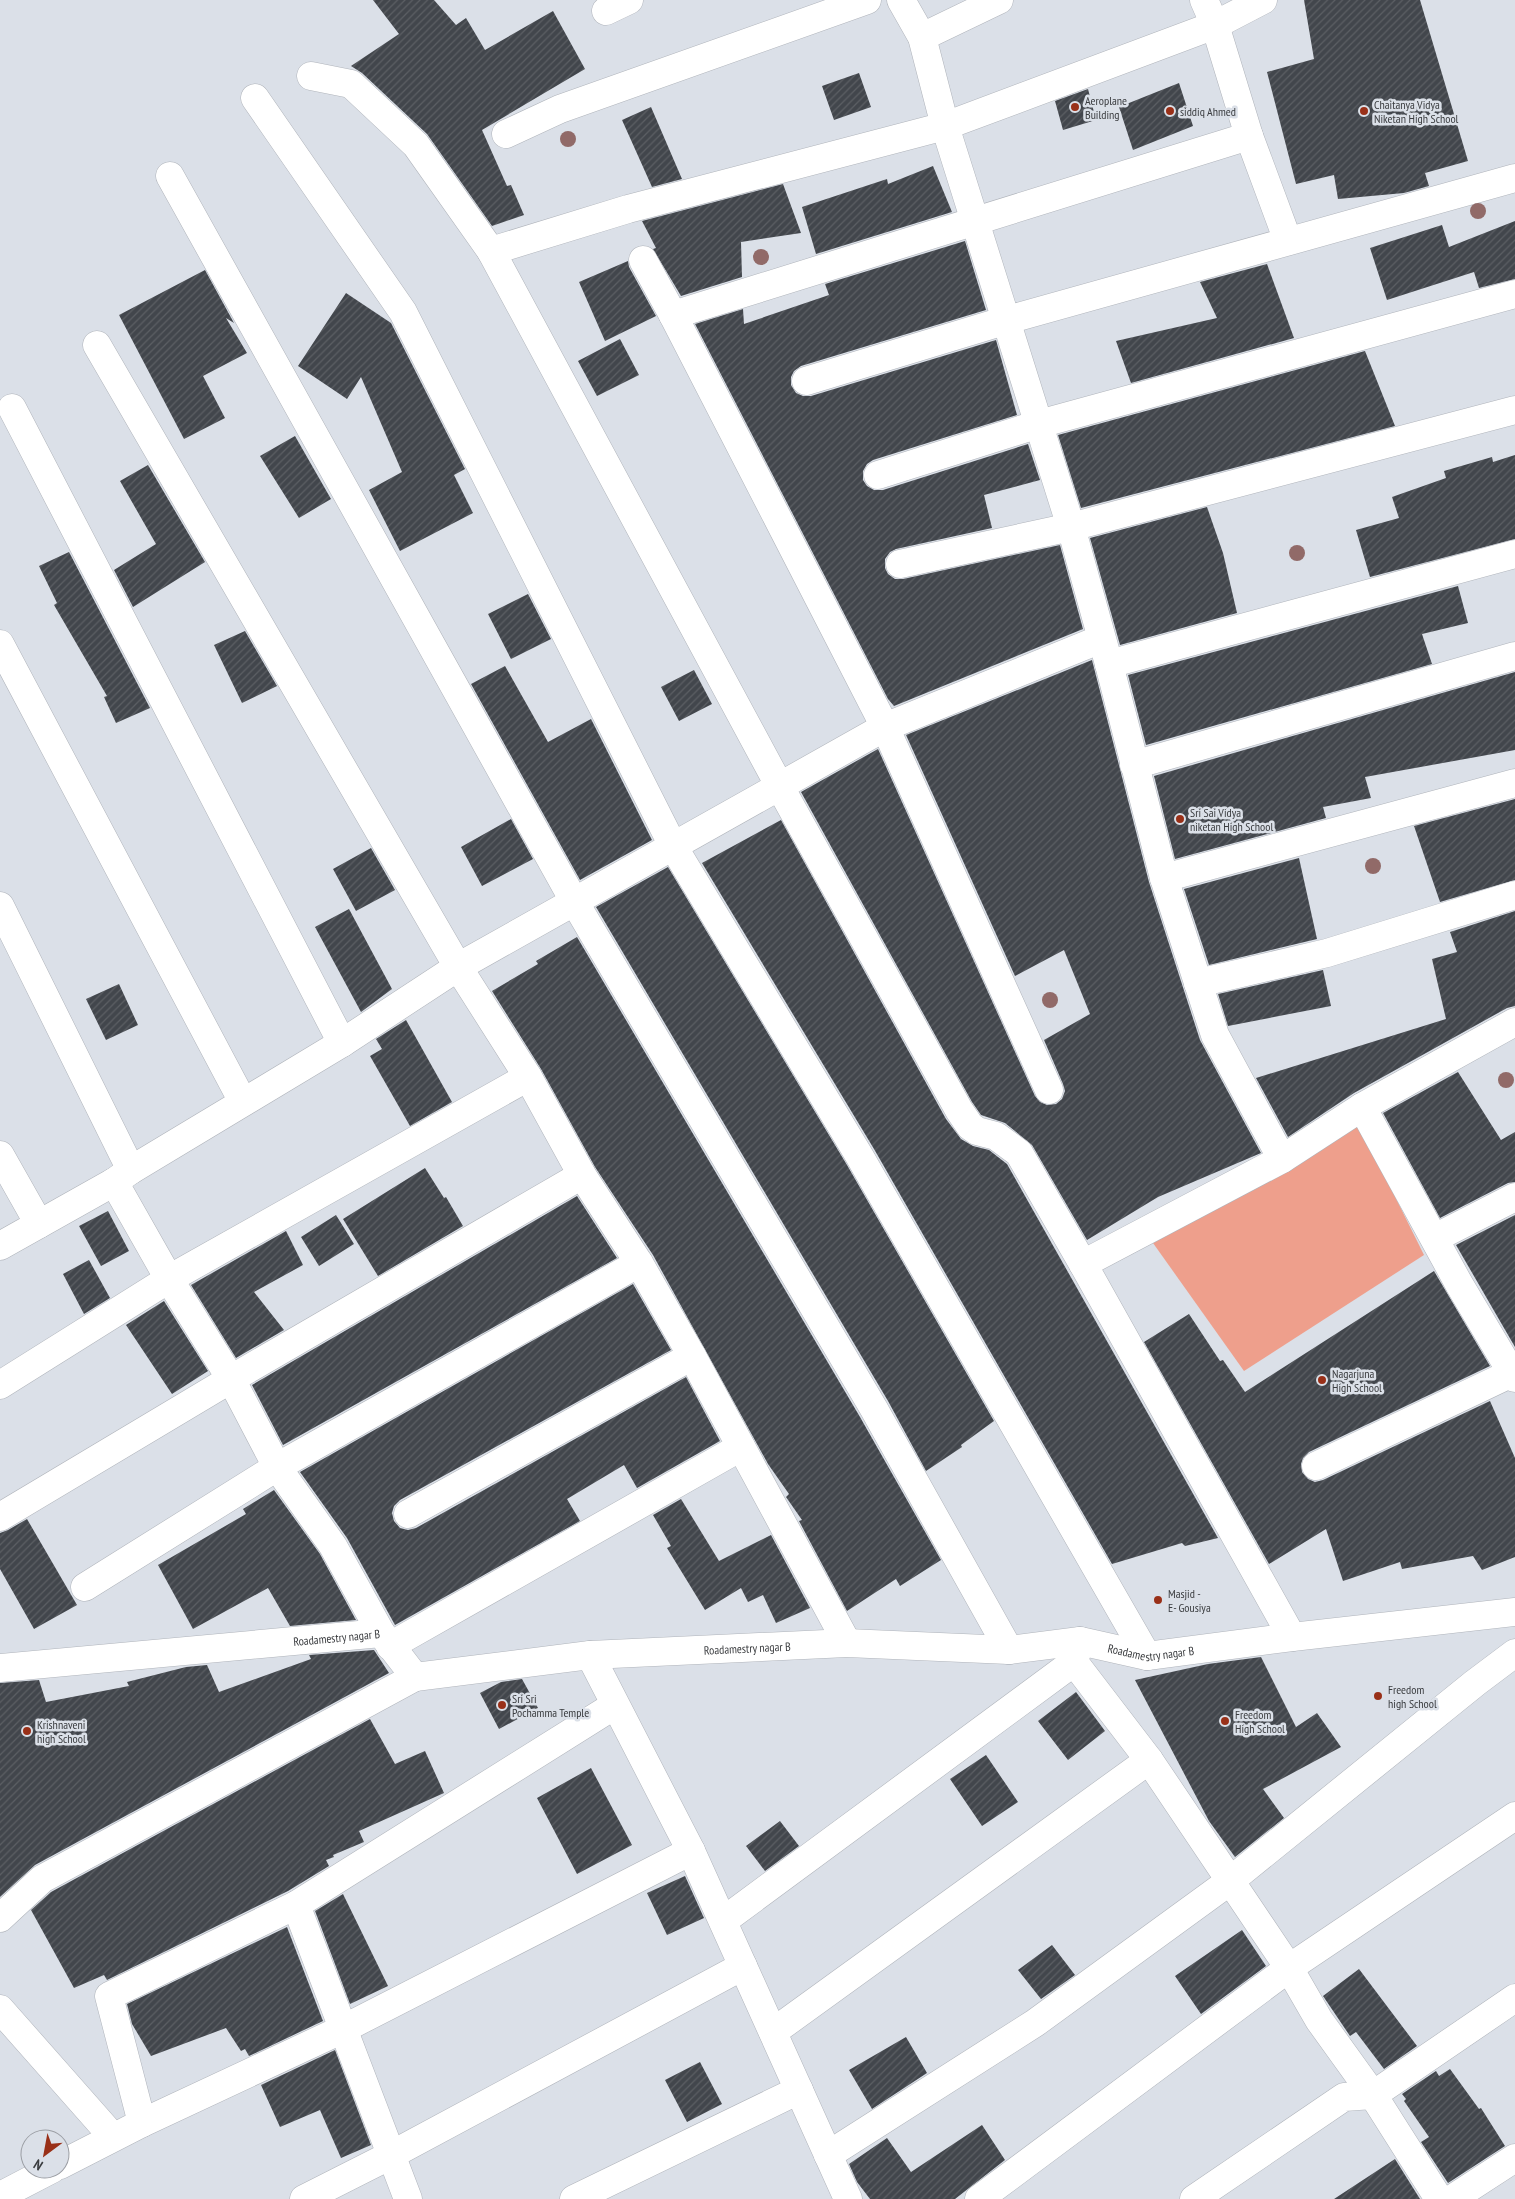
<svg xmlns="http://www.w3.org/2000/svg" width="1515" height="2199" viewBox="0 0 1515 2199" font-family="'PT Sans Narrow',sans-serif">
	<defs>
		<pattern id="building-hatch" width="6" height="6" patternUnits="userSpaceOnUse" patternTransform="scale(1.25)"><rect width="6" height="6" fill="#42464c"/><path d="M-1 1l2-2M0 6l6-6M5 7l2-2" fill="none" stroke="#5c5f64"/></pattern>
	</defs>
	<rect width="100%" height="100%" fill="#dbe0e8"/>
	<path fill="#ee9f8c" d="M 1359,1124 L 1424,1255 L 1244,1371 L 1153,1243 Z"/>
	<path fill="url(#building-hatch)" d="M 373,0 L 434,0 L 456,25 L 466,18 L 485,50 L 553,11 L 585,69 L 482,130 L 507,186 L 511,185 L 524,215 L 492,226 L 427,134 L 362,73 L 351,66 L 399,34 Z
		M 1304,0 L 1420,0 L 1468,161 L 1425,173 L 1429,186 L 1404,193 L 1338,199 L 1334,175 L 1296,184 L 1267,72 L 1314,59 Z
		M 859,73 L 871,107 L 834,120 L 822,86 Z
		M 1179,83 L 1193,126 L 1133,150 L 1119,107 Z
		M 1088,89 L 1096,120 L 1063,130 L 1055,101 Z
		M 651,107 L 682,179 L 652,187 L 622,120 Z
		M 933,166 L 952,212 L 816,254 L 802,207 L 887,179 L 888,184 Z
		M 783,184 L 801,233 L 741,242 L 742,277 L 681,296 L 653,249 L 656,248 L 642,221 Z
		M 1515,221 L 1515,279 L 1479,288 L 1474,272 L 1387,300 L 1370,248 L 1442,225 L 1449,247 Z
		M 965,241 L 986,310 L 801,366 L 794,371 L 791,377 L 791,385 L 796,393 L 803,396 L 811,396 L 996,340 L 1017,415 L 873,460 L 867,464 L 863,471 L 863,480 L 867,486 L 874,490 L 883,490 L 1028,444 L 1040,480 L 984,495 L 992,528 L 896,549 L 890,552 L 885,559 L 885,568 L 888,574 L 895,579 L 903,579 L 1060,545 L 1083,629 L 894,706 L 888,699 L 695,324 L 743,309 L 744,324 L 829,295 L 825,284 Z
		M 628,261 L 629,267 L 656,316 L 605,341 L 579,282 Z
		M 1267,264 L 1294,338 L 1131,383 L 1116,341 L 1217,318 L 1200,282 Z
		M 205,270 L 234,323 L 226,318 L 247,353 L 203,376 L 225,418 L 184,439 L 119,315 Z
		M 346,293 L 391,323 L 465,469 L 454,475 L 473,513 L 400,551 L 369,490 L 402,472 L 361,377 L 347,399 L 298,366 Z
		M 620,339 L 639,375 L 597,396 L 578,361 Z
		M 1365,351 L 1395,426 L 1081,508 L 1058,435 Z
		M 295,436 L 331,499 L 299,518 L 260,456 Z
		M 1515,455 L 1515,539 L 1370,577 L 1356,530 L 1399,518 L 1392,497 L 1446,478 L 1444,471 L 1492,457 L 1493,462 Z
		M 148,465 L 205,562 L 133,607 L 114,570 L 156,544 L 120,481 Z
		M 1207,507 L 1223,553 L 1237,613 L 1120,645 L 1090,538 Z
		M 69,552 L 150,708 L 116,723 L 104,697 L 107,696 L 54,605 L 57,603 L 39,566 Z
		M 1458,586 L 1468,623 L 1422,634 L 1432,664 L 1146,745 L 1128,675 Z
		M 528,594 L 551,639 L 511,659 L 488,614 Z
		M 245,631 L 277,686 L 242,703 L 214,645 Z
		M 1092,660 L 1149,882 L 1200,1040 L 1261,1153 L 1158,1197 L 1087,1240 L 1032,1145 L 1005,1123 L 981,1115 L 972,1102 L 801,792 L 878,749 L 1035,1096 L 1040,1102 L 1047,1105 L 1056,1104 L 1062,1099 L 1065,1091 L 1063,1084 L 1044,1040 L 1090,1014 L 1064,950 L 1015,976 L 906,735 Z
		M 505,666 L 548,742 L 591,719 L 652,840 L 580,880 L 471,684 Z
		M 694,670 L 712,704 L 679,721 L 661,687 Z
		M 1515,672 L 1515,750 L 1365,777 L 1371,798 L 1323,807 L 1326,818 L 1175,859 L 1154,776 Z
		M 1515,799 L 1515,880 L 1440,902 L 1414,826 Z
		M 511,819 L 533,859 L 482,886 L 461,847 Z
		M 781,820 L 946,1119 L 961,1139 L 973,1146 L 989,1150 L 1007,1164 L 1218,1538 L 1185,1546 L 1182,1543 L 1112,1564 L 874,1149 L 702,863 Z
		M 371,848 L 395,890 L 356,911 L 333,869 Z
		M 1299,858 L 1317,939 L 1209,965 L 1184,889 Z
		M 668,867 L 847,1165 L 994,1421 L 961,1445 L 962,1447 L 926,1471 L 888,1401 L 596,907 Z
		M 349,909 L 392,989 L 361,1012 L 315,927 Z
		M 1515,911 L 1515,1006 L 1507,1008 L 1354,1093 L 1288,1137 L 1256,1078 L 1446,1019 L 1432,959 L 1457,952 L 1450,932 Z
		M 577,937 L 860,1417 L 941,1560 L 900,1586 L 896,1579 L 847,1611 L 799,1521 L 802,1520 L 786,1497 L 789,1494 L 768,1464 L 653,1255 L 595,1167 L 541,1069 L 492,991 L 538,964 L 536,961 Z
		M 1323,970 L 1331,1006 L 1228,1026 L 1218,994 Z
		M 119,984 L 138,1025 L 106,1040 L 86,999 Z
		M 406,1020 L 452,1102 L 410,1126 L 370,1056 L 382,1049 L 376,1039 Z
		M 1458,1072 L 1501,1140 L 1515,1132 L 1515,1182 L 1508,1183 L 1440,1218 L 1383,1113 Z
		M 425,1168 L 444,1198 L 446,1197 L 463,1226 L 378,1276 L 343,1219 Z
		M 577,1196 L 617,1258 L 283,1445 L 252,1385 Z
		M 108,1211 L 129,1251 L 101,1266 L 79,1226 Z
		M 336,1215 L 354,1244 L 319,1266 L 301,1237 Z
		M 1515,1215 L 1515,1347 L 1456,1245 Z
		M 286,1231 L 303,1265 L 254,1292 L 284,1330 L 236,1358 L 191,1285 Z
		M 89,1260 L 110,1298 L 84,1314 L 63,1274 Z
		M 1434,1271 L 1490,1366 L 1309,1452 L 1303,1458 L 1301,1464 L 1302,1472 L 1308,1479 L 1315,1482 L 1323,1480 L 1490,1401 L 1515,1458 L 1515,1557 L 1482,1570 L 1473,1556 L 1402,1569 L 1400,1562 L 1343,1581 L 1326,1529 L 1269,1564 L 1144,1342 L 1189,1314 L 1220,1361 L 1223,1360 L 1245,1392 Z
		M 633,1284 L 671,1350 L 400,1500 L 394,1506 L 392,1513 L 394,1521 L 400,1528 L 408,1530 L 416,1528 L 686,1377 L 720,1441 L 637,1488 L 624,1465 L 567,1499 L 580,1521 L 395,1625 L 347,1538 L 300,1472 Z
		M 164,1301 L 208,1371 L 172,1394 L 126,1325 Z
		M 274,1490 L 320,1554 L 356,1620 L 290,1626 L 268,1588 L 193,1629 L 158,1565 L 246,1514 L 243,1509 Z
		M 681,1499 L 719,1561 L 771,1535 L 810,1608 L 776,1623 L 763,1595 L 748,1602 L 741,1588 L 705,1610 L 667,1548 L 671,1546 L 653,1515 Z
		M 27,1519 L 77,1605 L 34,1629 L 0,1569 L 0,1533 L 8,1530 Z
		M 374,1650 L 389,1673 L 35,1865 L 0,1897 L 0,1683 L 39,1680 L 46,1702 L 129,1686 L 127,1682 L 186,1667 L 207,1665 L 219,1692 L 311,1659 L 309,1655 Z
		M 1261,1657 L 1296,1727 L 1317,1713 L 1341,1747 L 1263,1789 L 1284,1818 L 1235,1857 L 1209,1821 L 1135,1680 L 1208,1664 Z
		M 522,1679 L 538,1708 L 499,1729 L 480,1693 L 501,1682 Z
		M 1076,1692 L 1105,1731 L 1068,1760 L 1038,1721 Z
		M 370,1719 L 395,1764 L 425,1751 L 444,1793 L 359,1831 L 364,1842 L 333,1855 L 334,1857 L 326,1860 L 329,1866 L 288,1891 L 107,1980 L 104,1975 L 74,1988 L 31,1910 L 51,1892 Z
		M 986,1755 L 1018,1802 L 982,1826 L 950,1779 Z
		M 591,1768 L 632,1845 L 577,1874 L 537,1798 Z
		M 780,1821 L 799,1846 L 765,1871 L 746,1846 Z
		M 685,1876 L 704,1918 L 667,1935 L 647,1893 Z
		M 343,1894 L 388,1986 L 350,2004 L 315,1911 Z
		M 287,1927 L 323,2021 L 249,2056 L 245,2049 L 241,2051 L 226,2028 L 151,2056 L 132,2024 L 127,2004 Z
		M 1242,1930 L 1266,1966 L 1201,2014 L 1175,1976 Z
		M 1052,1945 L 1075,1975 L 1041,1999 L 1018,1970 Z
		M 1359,1969 L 1417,2046 L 1384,2069 L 1356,2032 L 1350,2036 L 1323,1996 Z
		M 906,2037 L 927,2073 L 872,2109 L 849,2070 Z
		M 335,2050 L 371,2145 L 341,2158 L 320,2110 L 280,2127 L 261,2085 Z
		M 700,2062 L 722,2104 L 687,2122 L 665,2080 Z
		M 1450,2069 L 1479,2109 L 1481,2108 L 1505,2146 L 1448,2183 L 1421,2142 L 1429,2137 L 1404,2101 L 1406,2099 L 1402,2094 L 1436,2071 L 1439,2076 Z
		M 982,2125 L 1005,2160 L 955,2199 L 870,2199 L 857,2182 L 849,2164 L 887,2138 L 911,2172 Z
		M 1395,2159 L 1420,2199 L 1334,2199 Z"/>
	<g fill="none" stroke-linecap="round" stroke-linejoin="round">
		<defs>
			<g id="minor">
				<path d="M 901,0 L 922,37 L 945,126 L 1071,527 L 1109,664 L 1164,878 L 1215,1035 L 1282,1159"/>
				<path d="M 1204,0 L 1215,25 L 1249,136 L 1288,241"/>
				<path d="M 606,11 L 629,0"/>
				<path d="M 922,37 L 999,0"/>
				<path d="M 311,76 L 351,84 L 416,145 L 491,251 L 780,787 L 959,1110 L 970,1126 L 977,1131 L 996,1136 L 1019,1153 L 1083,1264 L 1292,1637"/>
				<path d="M 255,98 L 403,312 L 673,846 L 860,1157 L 1147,1656"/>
				<path d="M 506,134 L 560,109 L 867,0"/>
				<path d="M 170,176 L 574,901 L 874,1409 L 1009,1650"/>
				<path d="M 491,251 L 628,209 L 945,126 L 1215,25 L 1263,0"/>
				<path d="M 643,260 L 673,315 L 885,727 L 1049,1090"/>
				<path d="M 673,315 L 1249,136"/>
				<path d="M 97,345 L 458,967 L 528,1077 L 582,1175 L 639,1263 L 692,1356 L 847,1643"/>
				<path d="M 806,381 L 1007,320 L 1515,178"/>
				<path d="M 12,408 L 342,1043"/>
				<path d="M 878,475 L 1039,424 L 1515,294"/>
				<path d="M 900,564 L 1071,527 L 1515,410"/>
				<path d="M 0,644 L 243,1102"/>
				<path d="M 1109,664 L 1515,554"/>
				<path d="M 1134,765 L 1515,656"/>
				<path d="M 1164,878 L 1515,783"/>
				<path d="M 0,906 L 131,1170"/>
				<path d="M 1198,983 L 1327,953 L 1515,895"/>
				<path d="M 1362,1107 L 1459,1284 L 1515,1378"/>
				<path d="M 0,1155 L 39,1224"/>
				<path d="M 114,1182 L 169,1279 L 231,1379 L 277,1467 L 333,1546 L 381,1633"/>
				<path d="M 1435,1238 L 1515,1197"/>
				<path d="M 0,1246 L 114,1182 L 131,1170 L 342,1043 L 458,967 L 885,727 L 1101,639"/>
				<path d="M 1083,1264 L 1282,1159 L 1362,1107 L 1515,1022"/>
				<path d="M 0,1385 L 169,1279 L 528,1077"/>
				<path d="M 1316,1466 L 1512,1373"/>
				<path d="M 408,1514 L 692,1356"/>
				<path d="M 0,1517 L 231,1379 L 582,1175"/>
				<path d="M 85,1587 L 277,1467 L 639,1263"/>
				<path d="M 1080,1641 L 1074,1662 L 1149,1760 L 1289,1968 L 1319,2020 L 1373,2095 L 1439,2199"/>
				<path d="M 390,1646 L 741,1447"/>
				<path d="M 590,1655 L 691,1851 L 848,2199"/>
				<path id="s1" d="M 0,1668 L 381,1633 L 415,1677 L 590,1655 L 847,1643 L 1009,1650 L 1080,1641 L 1147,1656 L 1292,1637 L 1515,1612"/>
				<path d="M 296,1905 L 408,2199"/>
				<path d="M 0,1918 L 42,1879 L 415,1677"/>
				<path d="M 723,1921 L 1074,1662"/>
				<path d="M 0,2009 L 113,2137"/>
				<path d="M 773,2032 L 1149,1760"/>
				<path d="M 142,2123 L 343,2029 L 691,1851"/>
				<path d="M 828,2155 L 1035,2023 L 1230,1881 L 1475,1683 L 1515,1653"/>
				<path d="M 60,2165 L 142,2123 L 109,1996 L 296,1905 L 615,1705"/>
				<path d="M 0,2196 L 52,2169"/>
				<path d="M 304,2199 L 391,2155 L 743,1966"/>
				<path d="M 574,2199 L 799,2090"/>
				<path d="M 979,2199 L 1289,1968 L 1515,1816"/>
				<path d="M 1194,2199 L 1344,2097 L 1373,2095 L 1515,1998"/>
				<path d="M 1452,2199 L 1515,2158"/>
			</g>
		</defs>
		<use href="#minor" stroke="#b0b4bb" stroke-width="29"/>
		<use href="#minor" stroke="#fff" stroke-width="28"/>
	</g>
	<g fill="#916a68">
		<circle cx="568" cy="139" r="8"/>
		<circle cx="1478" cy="211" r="8"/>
		<circle cx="761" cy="257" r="8"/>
		<circle cx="1297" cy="553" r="8"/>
		<circle cx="1373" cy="866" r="8"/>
		<circle cx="1050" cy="1000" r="8"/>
		<circle cx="1506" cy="1080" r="8"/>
	</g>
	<g fill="#993018" stroke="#dbe0e8" stroke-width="2">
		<circle cx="1075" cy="107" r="5"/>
		<circle cx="1170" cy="111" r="5"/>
		<circle cx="1364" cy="111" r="5"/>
		<circle cx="1180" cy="819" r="5"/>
		<circle cx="1322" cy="1380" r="5"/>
		<circle cx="1158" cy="1600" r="5"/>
		<circle cx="1378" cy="1696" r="5"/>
		<circle cx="502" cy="1705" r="5"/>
		<circle cx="1225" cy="1721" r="5"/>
		<circle cx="27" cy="1731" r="5"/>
	</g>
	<g text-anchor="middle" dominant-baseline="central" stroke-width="5" stroke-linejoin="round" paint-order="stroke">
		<g font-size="12" fill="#3a3c3f" stroke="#dbe0e8" text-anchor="start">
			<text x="1085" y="100">Aeroplane<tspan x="1085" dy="14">Building</tspan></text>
			<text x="1374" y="104">Chaitanya Vidya<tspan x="1374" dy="14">Niketan High School</tspan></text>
			<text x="1180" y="111">siddiq Ahmed</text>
			<text x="1190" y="812">Sri Sai Vidya<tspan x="1190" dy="14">niketan High School</tspan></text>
			<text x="1332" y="1373">Nagarjuna<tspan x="1332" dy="14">High School</tspan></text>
			<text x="1168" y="1593">Masjid -<tspan x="1168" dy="14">E- Gousiya</tspan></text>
			<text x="1388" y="1689">Freedom<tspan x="1388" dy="14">high School</tspan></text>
			<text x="512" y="1698">Sri Sri<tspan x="512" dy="14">Pochamma Temple</tspan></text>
			<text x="1235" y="1714">Freedom<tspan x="1235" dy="14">High School</tspan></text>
			<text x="37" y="1724">Krishnaveni<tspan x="37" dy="14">high School</tspan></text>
		</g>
		<g font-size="12" fill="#3a3c3f" stroke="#dbe0e8">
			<text stroke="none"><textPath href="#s1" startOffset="338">Roadamestry nagar B</textPath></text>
			<text stroke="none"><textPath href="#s1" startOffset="1178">Roadamestry nagar B</textPath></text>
			<text stroke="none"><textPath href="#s1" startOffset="772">Roadamestry nagar B</textPath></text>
		</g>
	</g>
	<g transform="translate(45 2154) rotate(212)"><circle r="24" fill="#dbe0e8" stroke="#9b9ea4"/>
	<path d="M0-4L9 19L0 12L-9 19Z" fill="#993018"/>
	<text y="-8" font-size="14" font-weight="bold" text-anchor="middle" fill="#3a3c3f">N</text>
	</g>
</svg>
